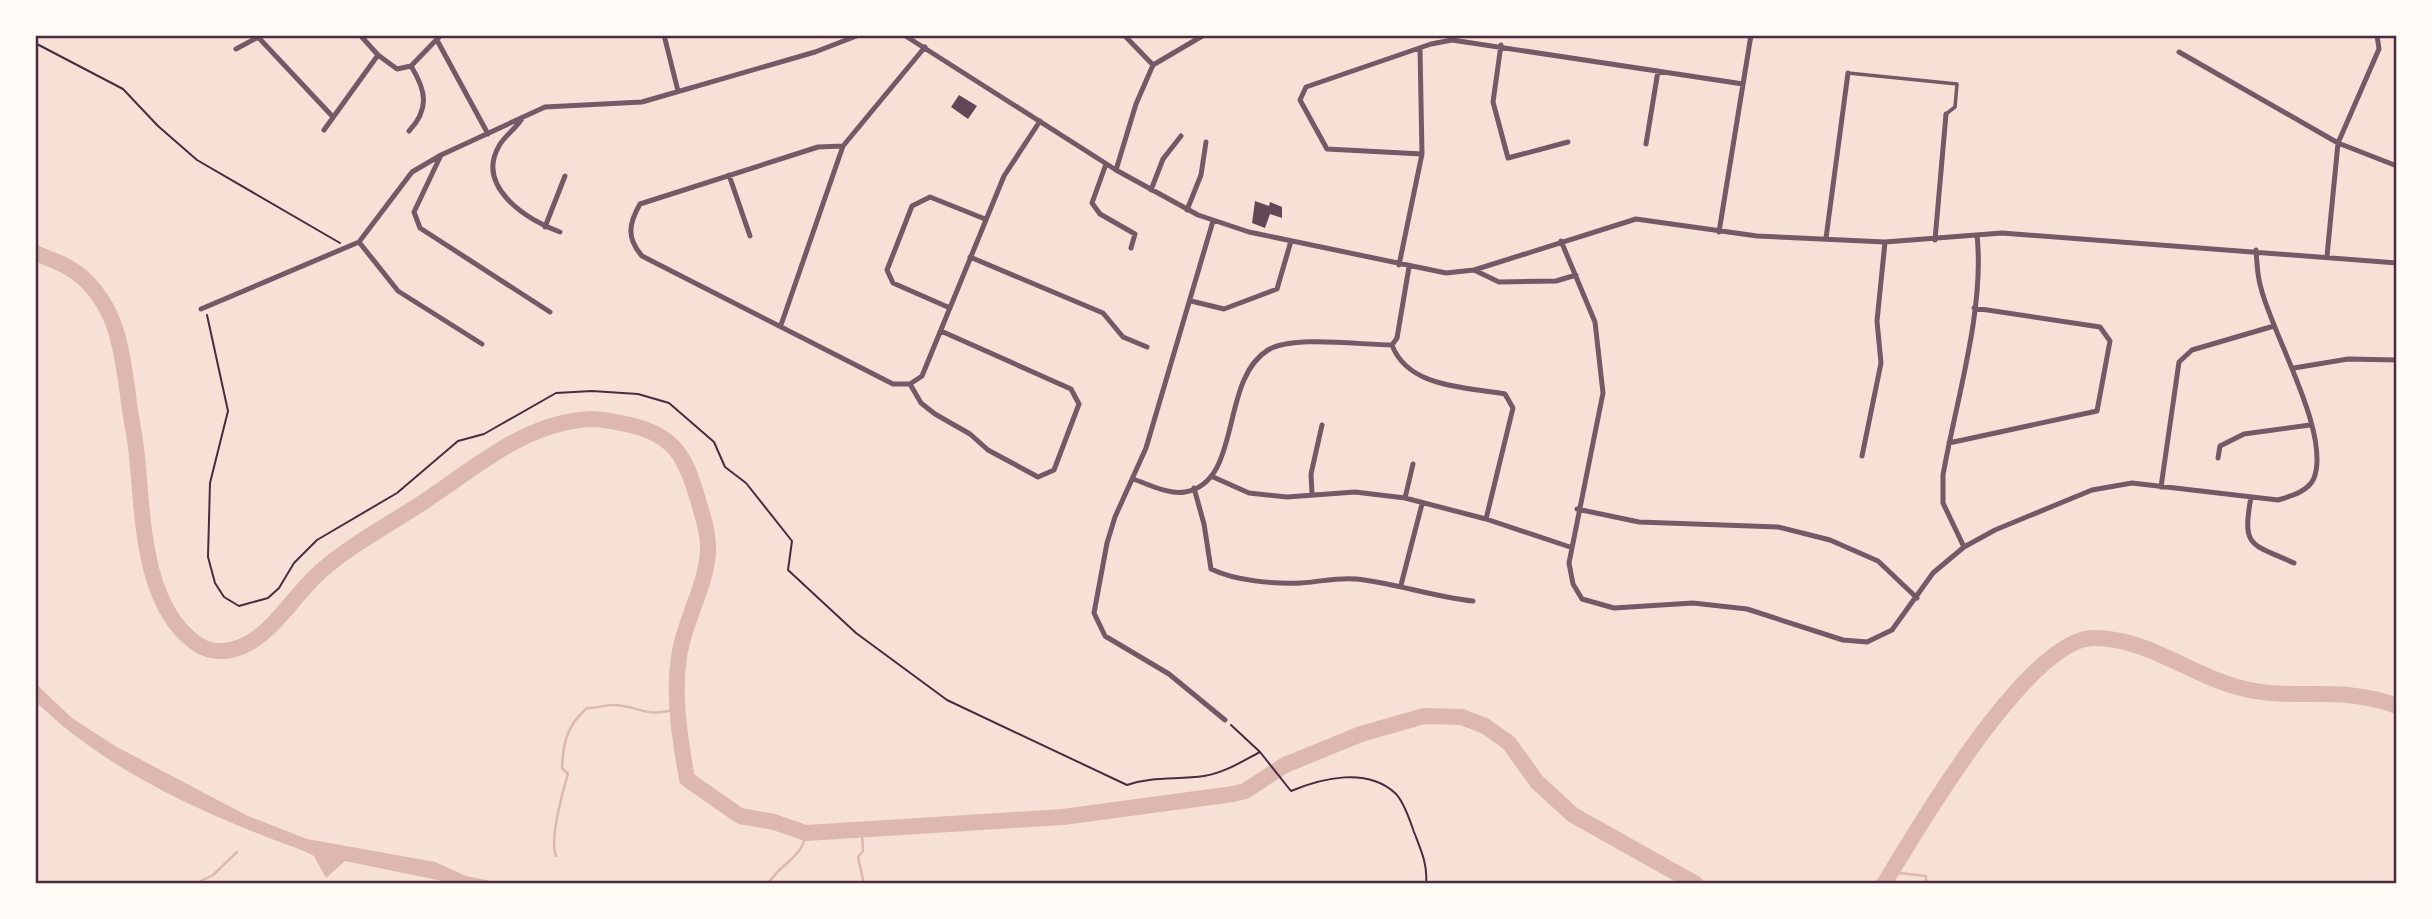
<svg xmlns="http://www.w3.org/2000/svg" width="2432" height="919" viewBox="0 0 2432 919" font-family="'Space Grotesk',sans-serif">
	<rect width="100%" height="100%" fill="#f7e1d7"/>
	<path fill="#dcb8b0" d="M 35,683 L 72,718 L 115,746 L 248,816 L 307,839 L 435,862 L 466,876 L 506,884 C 493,884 461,879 452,883 L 345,861 L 326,878 L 314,856 L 304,851 C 208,816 109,773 35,701 Z"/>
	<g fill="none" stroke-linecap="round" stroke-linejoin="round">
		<path stroke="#dcb8b0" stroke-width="2.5" d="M 862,831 L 863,851 L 858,857 L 864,884
			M 556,856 C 549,840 563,790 568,774 L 562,768 C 563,743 567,725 587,708 C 597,709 606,704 614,705 C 645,707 645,719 679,708
			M 1891,872 L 1926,876 L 1926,884
			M 195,884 L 213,875 L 237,852
			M 768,884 C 781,862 803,858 806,833"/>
		<path stroke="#dcb8b0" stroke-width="16" d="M 35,253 C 52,260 69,265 83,278 C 118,310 122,352 128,395 C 130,415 135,435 137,456 C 143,515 142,606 197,644 C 213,655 233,652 249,643 C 277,627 296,593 321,571 C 349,547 379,530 411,510 C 468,475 519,423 590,419 C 603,419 617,422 630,425 C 675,435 686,458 698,500 C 703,517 709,534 708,553 C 705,589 684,621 679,657 C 673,697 680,739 687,779 L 740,816 L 774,822 L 806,833 L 1063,817 L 1233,794 L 1245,791 L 1285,765 L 1361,734 L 1424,716 L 1462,717 L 1485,726 L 1509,743 L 1537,782 L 1573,815 L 1696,884
			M 1884,884 C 1916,831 2029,637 2094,638 C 2149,638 2192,677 2245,689 C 2298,701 2341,685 2397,706"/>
	</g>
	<path fill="#644757" d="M 959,95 L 977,106 L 968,119 L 951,107 Z
		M 1255,201 L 1269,206 L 1270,202 L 1282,207 L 1282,218 L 1270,214 L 1265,228 L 1252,223 Z"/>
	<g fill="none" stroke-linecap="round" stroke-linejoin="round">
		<path stroke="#4a2c40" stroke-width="2" d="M 35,43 L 123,89 L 158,126 L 197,160 L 340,243
			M 207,315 L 228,411 L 210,483 L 208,557 L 215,583 L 224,597 L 239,606 L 268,598 L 279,588 L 294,563 L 317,540 L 397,493 L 458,441 L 484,434 L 556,393 L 592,391 L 638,394 L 669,403 L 714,442 L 725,467 L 746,483 L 792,541 L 788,570 L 856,633 L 947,700 L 1127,785 C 1153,776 1177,780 1204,776 C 1224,773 1243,761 1260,752
			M 1231,725 L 1260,752 L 1291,791 C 1322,778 1367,767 1395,793 C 1404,801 1410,821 1414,832 C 1421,850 1428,865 1426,884"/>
		<path stroke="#755966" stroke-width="3.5" d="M 1848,73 L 1957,84 L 1955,107 L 1946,114"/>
		<path stroke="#755966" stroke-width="5" d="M 664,35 L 678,91
			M 904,35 L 1116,170 L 1198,215 L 1249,232 L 1446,273 L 1474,270 L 1636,219 L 1757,236 L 1885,242 L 2002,233 L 2397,263
			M 1124,35 L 1153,65
			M 258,37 L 333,117
			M 438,42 L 488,134
			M 1501,45 L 1493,102 L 1508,158 L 1568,142
			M 236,49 L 262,35
			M 2179,52 L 2338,143 L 2397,166
			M 378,55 L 397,69 L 411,66 L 441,35
			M 523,117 C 517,128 505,135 499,146 C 475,187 528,221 560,232
			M 324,130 L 378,55 L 360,35
			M 409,131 C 430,109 426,90 411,66
			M 1646,144 L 1658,71
			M 843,146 L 818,147 L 640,204 C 629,223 626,238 642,256 L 893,384 L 910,384 L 922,376 L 1004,176 L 1040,121
			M 1422,154 L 1327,149 L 1300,100 L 1306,87 L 1431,44 L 1452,40 L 1743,84
			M 441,155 L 414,212 L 420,228 L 550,312
			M 1106,164 L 1092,203 L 1100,214 L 1135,234 L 1131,248
			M 1116,170 L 1136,104 L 1153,65 L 1204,35
			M 729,175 L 750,236
			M 1151,190 L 1163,159 L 1181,136
			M 1187,210 L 1201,175 L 1206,142
			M 1213,221 L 1146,448 L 1115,517 L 1107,543 L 1094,613 L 1105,636 L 1169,674 L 1225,720
			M 545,227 L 565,176
			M 1719,232 L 1751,35
			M 1826,238 L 1848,73
			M 1935,240 L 1946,114
			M 1561,241 L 1595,322 L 1603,393 L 1569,563 L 1573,584 L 1582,599 L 1614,608 L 1693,603 L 1747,609 L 1843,640 L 1867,642 L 1892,630 L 1933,573 L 1964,547 L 1995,530 L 2092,490 L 2132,483 L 2278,500 C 2291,496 2309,491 2314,478 C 2331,433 2272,334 2261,288 C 2257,276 2257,262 2256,250
			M 359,242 L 398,291 L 482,344
			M 2327,256 L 2338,143 L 2379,49 L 2377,35
			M 970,257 L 1103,313 L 1123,337 L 1147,347
			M 1399,265 L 1422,154 L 1420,48
			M 1474,270 L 1499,282 L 1556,281 L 1576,275
			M 1191,301 L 1224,309 L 1277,289 L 1291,241
			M 950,308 L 893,283 L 887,270 L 912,206 L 930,197 L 985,219
			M 201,309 L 359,242 L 412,172 L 441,155 L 545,107 L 642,102 L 815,52 L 859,35
			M 781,325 L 843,146 L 925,47
			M 1392,345 C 1408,388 1466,387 1505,394 L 1513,408 L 1486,519
			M 2294,368 L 2348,359 L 2397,360
			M 910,384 L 921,403 L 935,414 L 970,434 L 988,450 L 1038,477 L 1054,470 L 1079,404 L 1071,389 L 941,331
			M 1949,443 L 2097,411 L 2110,341 L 2100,327 L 1974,308
			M 1862,456 L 1881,363 L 1877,321 L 1885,242
			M 2218,458 L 2220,446 L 2244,434 L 2310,425
			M 1211,476 L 1249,493 L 1287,497 L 1355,492 L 1405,498 L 1486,519 L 1570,547
			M 1133,479 C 1148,484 1169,495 1185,492 C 1243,482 1219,380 1268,350 C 1293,335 1361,345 1392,345 L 1397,338 L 1409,267
			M 2161,487 L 2179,362 L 2192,350 L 2274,326
			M 1194,488 L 1204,524 L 1211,569 C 1236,581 1273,584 1301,583 C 1319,582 1338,577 1356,579 C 1396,583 1433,597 1473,601
			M 1312,494 L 1311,474 L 1322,425
			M 2251,497 C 2242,548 2250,543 2294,563
			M 1405,498 L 1413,464
			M 1577,509 L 1639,522 L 1778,527 L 1830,540 L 1878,561 L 1917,598
			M 1964,547 L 1943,503 L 1943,475 C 1956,401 1985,309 1977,235
			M 1401,585 L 1422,504"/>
	</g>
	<rect width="2432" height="919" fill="none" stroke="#fffaf5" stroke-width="74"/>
	<rect x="37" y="37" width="2358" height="845" fill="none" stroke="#4a2c40" stroke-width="2.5"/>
</svg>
